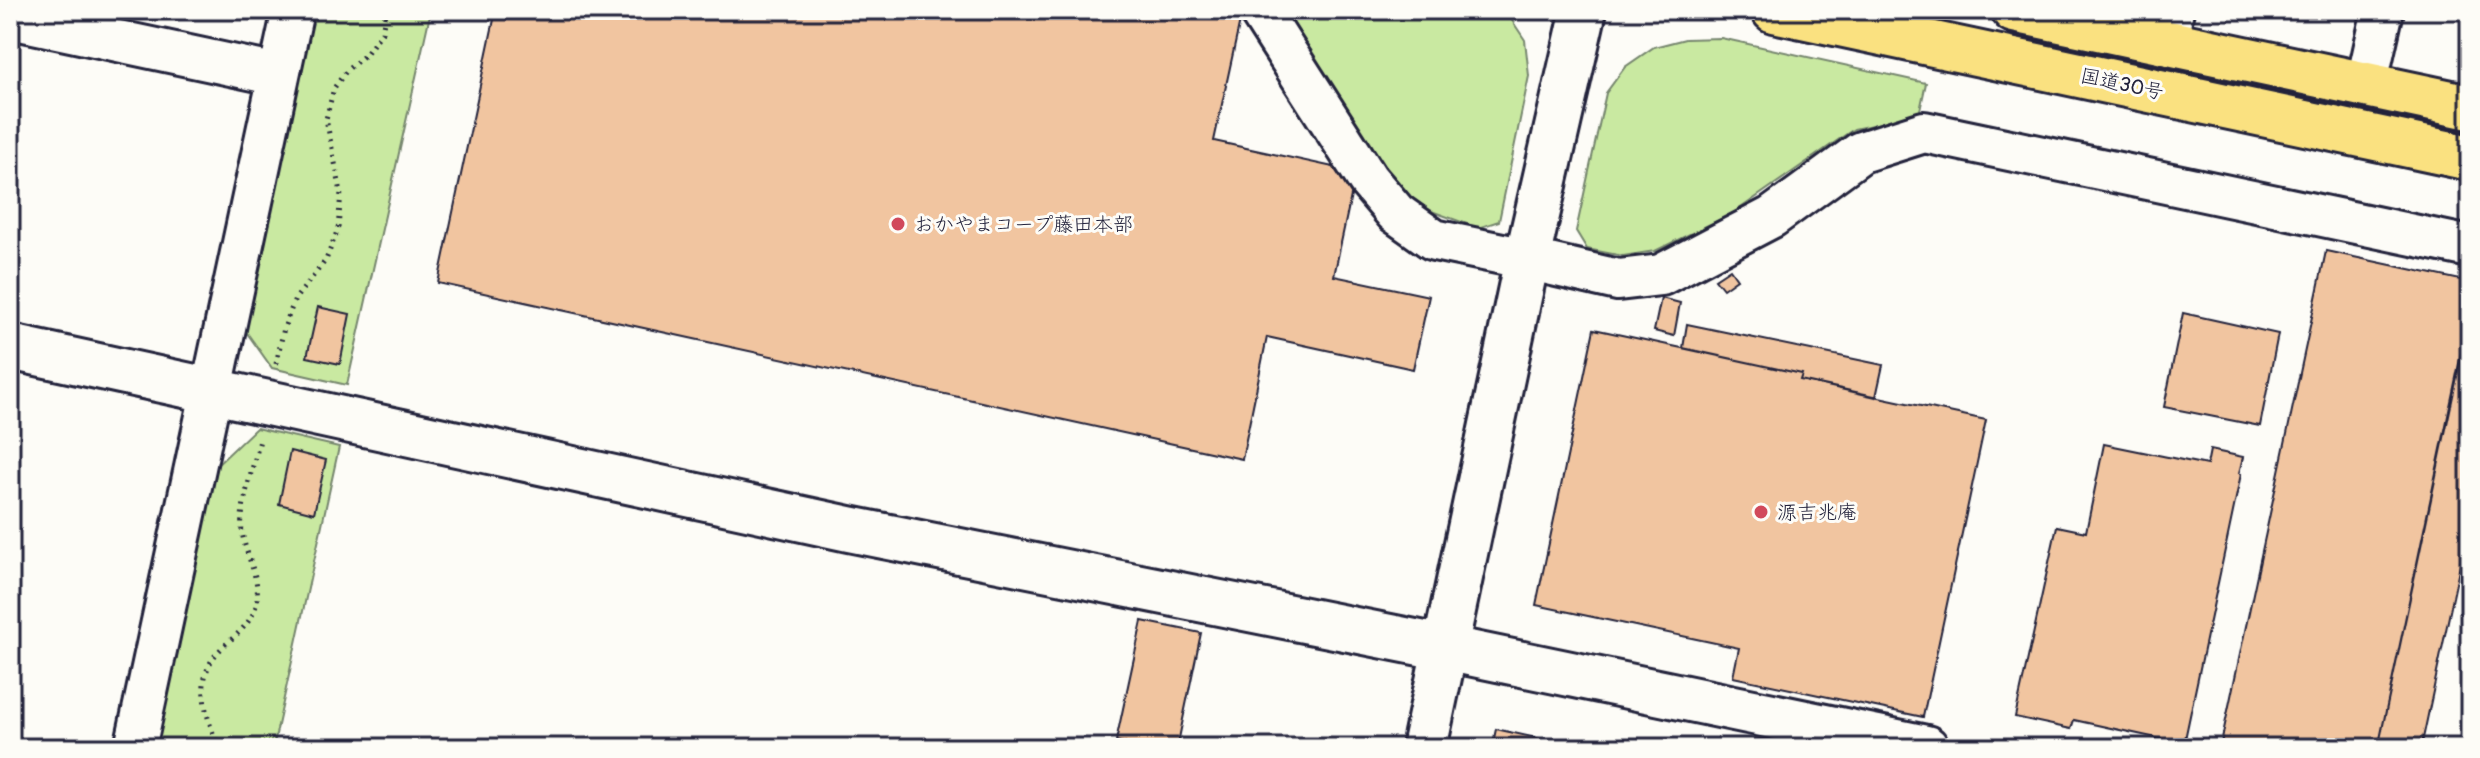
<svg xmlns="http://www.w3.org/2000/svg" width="2480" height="758" viewBox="0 0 2480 758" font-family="Pangolin,'Klee One',sans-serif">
	<rect width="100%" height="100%" fill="#fdfcf7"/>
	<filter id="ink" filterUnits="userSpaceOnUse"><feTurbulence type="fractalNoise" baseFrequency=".0125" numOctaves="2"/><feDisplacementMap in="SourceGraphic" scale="16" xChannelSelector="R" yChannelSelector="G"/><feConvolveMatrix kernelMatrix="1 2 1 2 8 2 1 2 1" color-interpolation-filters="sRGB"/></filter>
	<g filter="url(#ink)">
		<path fill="#c9e9a1" stroke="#76866e" stroke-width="2" d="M 308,10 L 431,10 L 347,385 L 272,368 L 240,323 Z
			M 1278,10 L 1505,10 L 1525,40 L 1529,76 L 1499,221 L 1478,228 L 1434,212 L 1410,198 L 1389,173 L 1325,76 Z
			M 1721,38 L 1926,83 L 1919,115 L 1854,129 L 1735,212 L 1655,251 L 1623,256 L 1587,249 L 1576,231 L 1606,93 L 1625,67 L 1654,47 L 1685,39 Z
			M 256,428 L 339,447 L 273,748 L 155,748 L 215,467 Z"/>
		<path fill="#f1c5a0" stroke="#22223b" stroke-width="2" d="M 81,10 L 118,10 L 117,18 Z
			M 496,10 L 1190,10 L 1240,21 L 1214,141 L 1356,172 L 1334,276 L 1429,296 L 1413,369 L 1267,337 L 1242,459 L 438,283 Z
			M 2326,251 L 2470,282 L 2470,345 L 2464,344 L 2379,744 L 2399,748 L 2220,748 Z
			M 1730,269 L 1737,279 L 1723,289 L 1715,279 Z
			M 1661,298 L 1680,303 L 1674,336 L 1654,331 Z
			M 318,307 L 350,314 L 340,364 L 307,357 Z
			M 2183,313 L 2278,334 L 2260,426 L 2164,407 Z
			M 1687,324 L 1883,365 L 1876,397 L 1800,380 L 1802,374 L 1683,348 Z
			M 1594,329 L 1802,374 L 1800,380 L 1986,420 L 1923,717 L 1733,677 L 1739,648 L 1536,605 Z
			M 2461,354 L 2470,356 L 2470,517 L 2421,748 L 2399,748 L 2379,744 Z
			M 2104,444 L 2207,465 L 2210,450 L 2243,457 L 2239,473 L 2241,474 L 2184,744 L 2074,720 L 2071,729 L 2015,717 L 2057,526 L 2086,532 Z
			M 290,451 L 326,460 L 314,513 L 279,504 Z
			M 1142,621 L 1201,633 L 1177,748 L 1149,748 L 1116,741 Z
			M 1496,729 L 1581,748 L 1492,748 Z"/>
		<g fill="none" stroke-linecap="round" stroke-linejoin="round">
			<defs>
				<path id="minor" d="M 1259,10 L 1368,180 L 1396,213 L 1434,240 L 1527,259 L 1618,280 L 1661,275 L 1772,217 L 1861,152 L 1924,132 L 2470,247
					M 10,18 L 278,75
					M 2166,44 L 2173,10
					M 2366,86 L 2383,10
					M 135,748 L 293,10"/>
				<path id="tertiary" d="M 10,347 L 849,529 L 1445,648 L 1926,748
					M 1424,748 L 1527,259 L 1584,10"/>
				<path id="trunk" d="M 1774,10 L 2470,158
					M 2014,10 L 2470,107"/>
			</defs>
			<use href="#minor" stroke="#22223b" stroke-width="46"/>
			<use href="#tertiary" stroke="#22223b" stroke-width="50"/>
			<use href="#trunk" stroke="#22223b" stroke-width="50"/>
			<path stroke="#22223b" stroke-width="5" stroke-dasharray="2 6" stroke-linecap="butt" d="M 276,364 L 284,328 L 295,299 L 326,260 L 338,229 L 341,192 L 326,119 L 334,88 L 347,70 L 366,54 L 382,32 L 386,10
				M 219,748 C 205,714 191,675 224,646 C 236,635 249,625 255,609 C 264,582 245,557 242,531 C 239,509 254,464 260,440"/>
			<use href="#minor" stroke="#fdfcf7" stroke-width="40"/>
			<use href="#tertiary" stroke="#fdfcf7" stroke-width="44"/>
			<use href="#trunk" stroke="#fae180" stroke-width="44"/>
		</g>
	</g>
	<g fill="#d1495b" stroke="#fdfcf7" stroke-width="3">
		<circle cx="898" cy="224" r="8"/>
		<circle cx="1761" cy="512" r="8"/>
	</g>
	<g text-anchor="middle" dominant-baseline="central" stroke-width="6" stroke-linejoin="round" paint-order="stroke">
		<g font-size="20" fill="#22223b" stroke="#fdfcf7">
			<text transform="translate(2122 84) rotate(12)">国道30号</text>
		</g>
		<g font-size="20" fill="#22223b" stroke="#fdfcf7" text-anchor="start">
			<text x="914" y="224">おかやまコープ藤田本部</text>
			<text x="1777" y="512">源吉兆庵</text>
		</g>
	</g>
	<rect width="2480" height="758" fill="none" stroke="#fdfcf7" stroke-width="40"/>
	<rect x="20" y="20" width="2440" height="718" fill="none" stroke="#22223b" stroke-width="3" filter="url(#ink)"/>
</svg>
